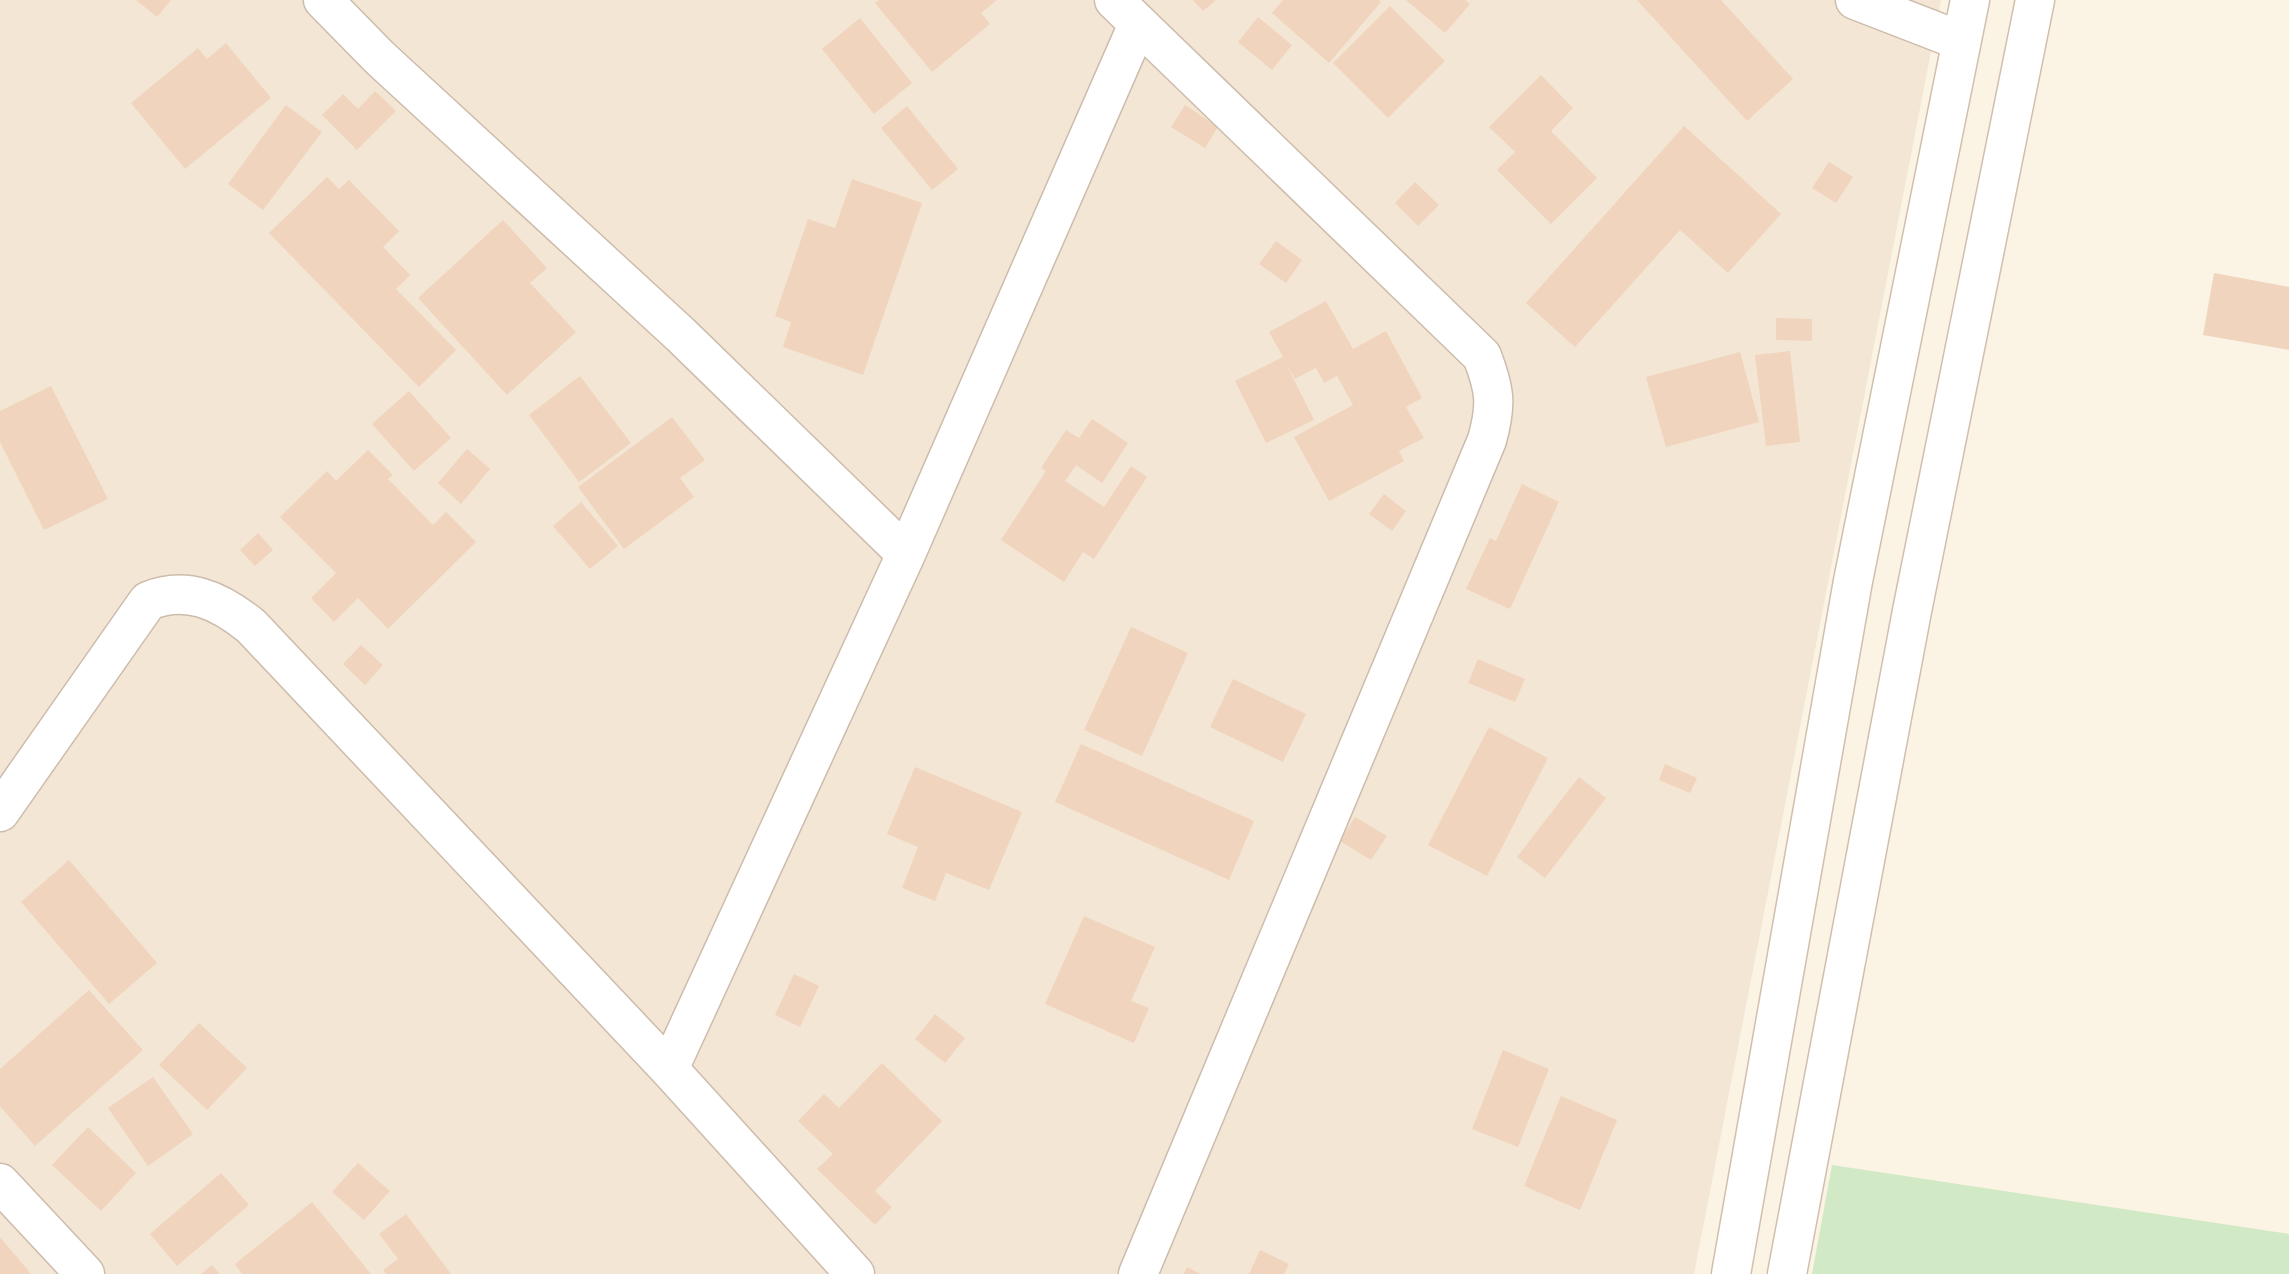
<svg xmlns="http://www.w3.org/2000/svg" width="2289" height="1274" viewBox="0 0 2289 1274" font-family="'Exo 2',sans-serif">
	<rect width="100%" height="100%" fill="#fbf4e5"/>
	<path fill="#f3e6d4" d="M 0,0 L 1941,0 L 1694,1274 L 0,1274 Z"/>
	<path fill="#d1e9c4" d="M 1832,1165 L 2289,1234 L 2289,1274 L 1812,1274 Z"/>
	<path fill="#f0d4be" d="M 136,0 L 171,0 L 157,17 Z
		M 879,0 L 997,0 L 981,13 L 990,24 L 932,72 L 875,3 Z
		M 1193,0 L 1216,0 L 1203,11 Z
		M 1283,0 L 1379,0 L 1381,2 L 1329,63 L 1272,13 Z
		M 1406,0 L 1465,0 L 1470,4 L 1445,33 Z
		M 1637,0 L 1721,0 L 1793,79 L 1747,121 Z
		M 1390,6 L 1445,61 L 1388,118 L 1333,63 Z
		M 1258,17 L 1292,45 L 1272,70 L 1238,42 Z
		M 860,18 L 912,83 L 874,114 L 822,49 Z
		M 226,43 L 271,98 L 185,169 L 131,103 L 198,48 L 207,59 Z
		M 1541,75 L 1573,108 L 1551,131 L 1597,178 L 1551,224 L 1497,170 L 1515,152 L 1489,127 Z
		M 375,91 L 396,111 L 357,150 L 322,115 L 343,94 L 358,109 Z
		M 286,105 L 322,132 L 263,210 L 228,184 Z
		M 1185,105 L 1218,127 L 1205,148 L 1171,127 Z
		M 907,106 L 958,169 L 932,190 L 881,128 Z
		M 1684,126 L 1781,214 L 1728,273 L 1680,230 L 1575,347 L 1526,303 Z
		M 1829,162 L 1853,177 L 1836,203 L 1812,188 Z
		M 327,177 L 339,189 L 349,180 L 399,231 L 383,247 L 410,275 L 396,289 L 456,350 L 419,387 L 269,233 Z
		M 852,179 L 922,203 L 863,375 L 783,347 L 791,322 L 775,316 L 808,219 L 835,228 Z
		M 1415,182 L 1439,205 L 1418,226 L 1395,203 Z
		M 503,220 L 547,268 L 530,283 L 576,332 L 507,395 L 418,298 Z
		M 1276,241 L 1302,260 L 1286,283 L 1259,264 Z
		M 2214,273 L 2289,287 L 2289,350 L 2203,335 Z
		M 1326,301 L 1353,349 L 1386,331 L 1422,398 L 1406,407 L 1424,438 L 1399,451 L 1404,461 L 1329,501 L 1294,437 L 1353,405 L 1337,376 L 1324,383 L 1316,368 L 1295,379 L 1286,364 L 1314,420 L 1266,443 L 1235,381 L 1283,357 L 1269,332 Z
		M 1776,318 L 1812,319 L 1812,341 L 1776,340 Z
		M 1790,351 L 1800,442 L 1766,446 L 1755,355 Z
		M 1740,352 L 1759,422 L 1666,447 L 1646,377 Z
		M 580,376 L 631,443 L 579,482 L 529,415 Z
		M 51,386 L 108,499 L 44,530 L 0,442 L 0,411 Z
		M 409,391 L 451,438 L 414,471 L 372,424 Z
		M 672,417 L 705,460 L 680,478 L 694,497 L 624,549 L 578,487 Z
		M 1092,419 L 1128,443 L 1102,483 L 1076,465 L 1065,481 L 1104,507 L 1131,466 L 1147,477 L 1094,559 L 1083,552 L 1064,582 L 1001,540 L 1046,471 L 1041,468 L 1066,430 L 1079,438 Z
		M 467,449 L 490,469 L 461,504 L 438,483 Z
		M 368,450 L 393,475 L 388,479 L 433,525 L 446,512 L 476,542 L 388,629 L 358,598 L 334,622 L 311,598 L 336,573 L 280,517 L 327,471 L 336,481 Z
		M 1522,484 L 1559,502 L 1510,609 L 1466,589 L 1490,538 L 1496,541 Z
		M 1384,494 L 1406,511 L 1392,531 L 1369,514 Z
		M 581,502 L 618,546 L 590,569 L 553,526 Z
		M 258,533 L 273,550 L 255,566 L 240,550 Z
		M 1131,627 L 1188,653 L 1142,756 L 1084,730 Z
		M 361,645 L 383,665 L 365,685 L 343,664 Z
		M 1478,659 L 1525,679 L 1515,702 L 1468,683 Z
		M 1233,679 L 1306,714 L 1283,762 L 1210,727 Z
		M 1489,727 L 1548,758 L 1487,876 L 1428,845 Z
		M 1081,744 L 1254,821 L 1229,880 L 1055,802 Z
		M 1665,764 L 1697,778 L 1690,793 L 1659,780 Z
		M 915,767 L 1022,812 L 989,890 L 946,873 L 935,901 L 902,888 L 918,847 L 887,834 Z
		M 1579,777 L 1606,798 L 1545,878 L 1517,857 Z
		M 1355,817 L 1387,836 L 1371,860 L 1340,841 Z
		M 69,860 L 157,963 L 109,1004 L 21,902 Z
		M 1084,916 L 1155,947 L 1131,1001 L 1149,1008 L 1134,1043 L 1045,1004 Z
		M 794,974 L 819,986 L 800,1027 L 775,1015 Z
		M 89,990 L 143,1050 L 35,1146 L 0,1106 L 0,1069 Z
		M 935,1014 L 965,1038 L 945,1063 L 915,1039 Z
		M 199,1023 L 247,1068 L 207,1110 L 159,1065 Z
		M 1503,1050 L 1549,1069 L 1518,1147 L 1472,1129 Z
		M 882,1063 L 942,1121 L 875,1191 L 892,1207 L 875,1225 L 817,1169 L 833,1154 L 798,1121 L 824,1094 L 839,1108 Z
		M 153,1077 L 193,1134 L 148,1166 L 108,1108 Z
		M 1561,1096 L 1617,1120 L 1580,1210 L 1524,1186 Z
		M 88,1127 L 136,1173 L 101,1211 L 52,1165 Z
		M 358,1163 L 390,1191 L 364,1220 L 332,1192 Z
		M 221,1173 L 249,1205 L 177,1266 L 150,1234 Z
		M 312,1202 L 371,1274 L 242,1274 L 235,1264 Z
		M 406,1214 L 451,1274 L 386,1274 L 383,1270 L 398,1259 L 379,1234 Z
		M 0,1237 L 31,1274 L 0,1274 Z
		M 1260,1250 L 1289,1264 L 1284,1274 L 1249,1274 Z
		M 212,1265 L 220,1274 L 201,1274 Z
		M 1187,1267 L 1201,1274 L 1184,1274 Z"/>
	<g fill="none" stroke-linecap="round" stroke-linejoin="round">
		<defs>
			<path id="minor" d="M 323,0 L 380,58 L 681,335 L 906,554
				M 1114,0 L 1482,356 C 1495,390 1497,404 1487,440 L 1138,1274
				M 1855,0 L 1961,41
				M 0,812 L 148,601 C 187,585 220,601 251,626 L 669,1069 L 855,1274
				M 669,1069 L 906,554 L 1138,24
				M 0,1183 L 85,1274"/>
			<path id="secondary" d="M 1731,1274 L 1853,581 L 1970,0
				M 1787,1274 L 1912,611 L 2035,0"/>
		</defs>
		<use href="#minor" stroke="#cdbcac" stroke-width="41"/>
		<use href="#secondary" stroke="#d2beac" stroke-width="41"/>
		<use href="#minor" stroke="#fff" stroke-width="38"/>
		<use href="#secondary" stroke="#fff" stroke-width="38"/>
	</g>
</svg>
